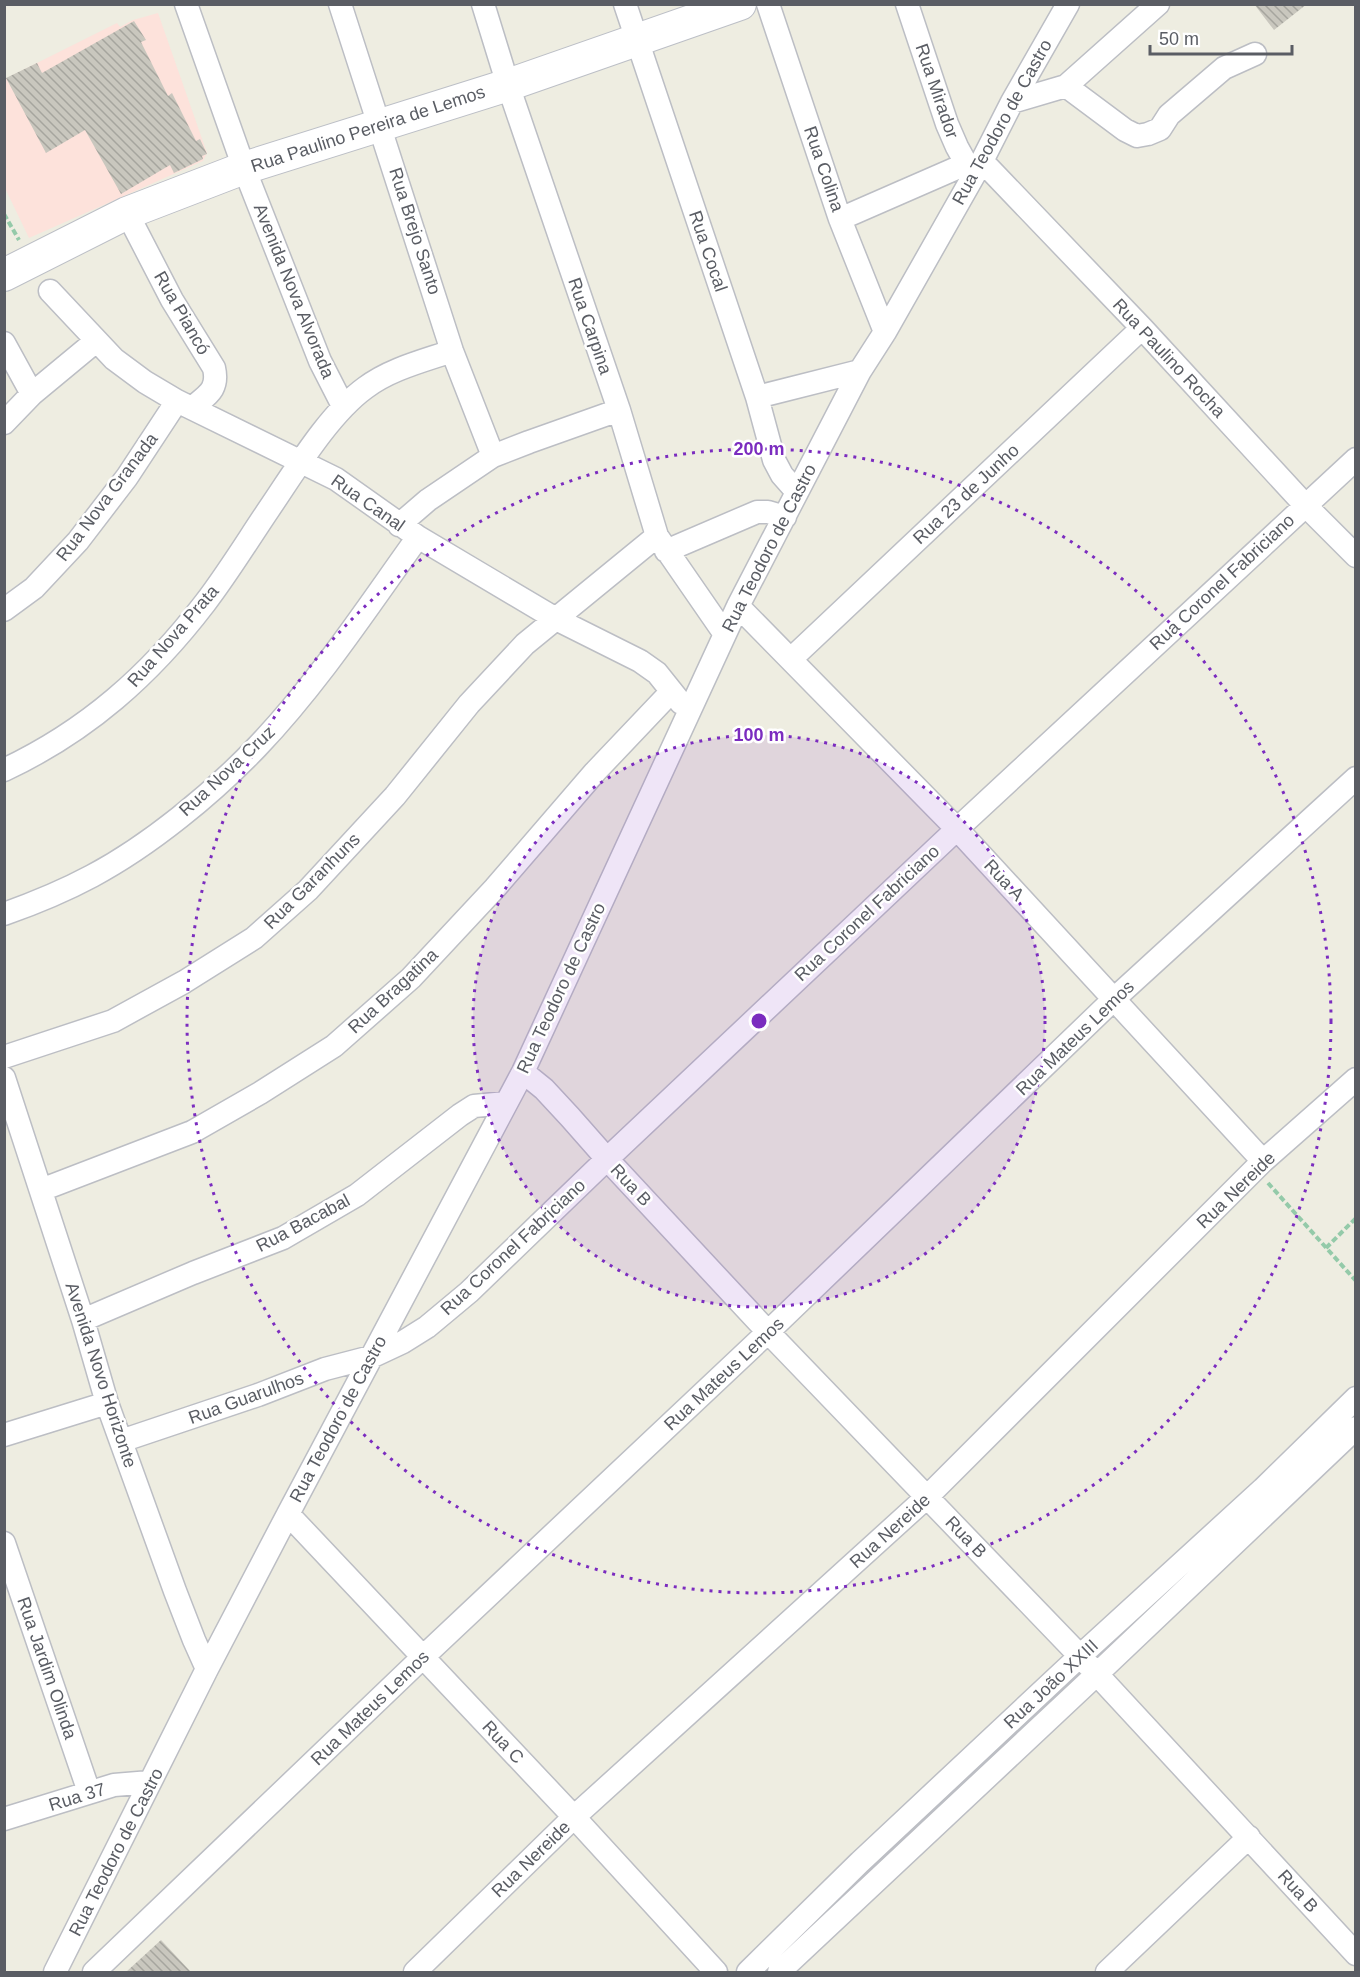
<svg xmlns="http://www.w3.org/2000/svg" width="1360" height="1977" viewBox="0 0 1360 1977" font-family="Helvetica,sans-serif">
	<defs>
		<pattern id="building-back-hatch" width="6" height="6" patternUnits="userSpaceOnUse" patternTransform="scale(1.5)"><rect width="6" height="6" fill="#c9c7be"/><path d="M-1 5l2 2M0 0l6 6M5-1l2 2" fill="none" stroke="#a6a59e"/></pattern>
	</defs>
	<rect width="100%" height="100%" fill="#eeede1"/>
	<path fill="#fde2db" d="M 158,13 L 207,153 L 203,161 L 29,238 L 5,188 L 5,79 L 117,23 L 120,27 L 133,20 Z"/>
	<path fill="url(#building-back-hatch)" d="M 1254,4 L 1307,4 L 1274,30 Z
		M 134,21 L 146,40 L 141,42 L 168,96 L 172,93 L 196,141 L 200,139 L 207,154 L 202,156 L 203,159 L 174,173 L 170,165 L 121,194 L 85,130 L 46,153 L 6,78 L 37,63 L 42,73 Z
		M 161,1940 L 191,1972 L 126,1972 Z"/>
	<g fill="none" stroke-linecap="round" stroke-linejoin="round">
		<defs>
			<path id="street" d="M 186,4 L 244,168 L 320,361 L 343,406
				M 340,4 L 452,351 L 493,456
				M 483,4 L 508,85 L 619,410 L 657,536 L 724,633
				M 625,4 L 757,397 L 774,460 L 782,475 L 797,492
				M 768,4 L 840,219 L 885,332
				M 907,4 L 947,124 L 957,147 L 973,176
				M 1066,86 L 1125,130 L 1137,136 L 1148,134 L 1160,129 L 1169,115 L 1224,68 L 1255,54
				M 1012,102 L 1066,86 L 1158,4
				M 982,161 L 1142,328 L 1305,505 L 1356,556
				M 127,213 L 172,300 L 214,368 C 219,390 207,395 192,408
				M 840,219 L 966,164
				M 50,291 L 114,359 L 145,382 L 177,401 L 336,479 L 418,537 L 556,619 L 640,661 L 657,673 L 681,703
				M 4,343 L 32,394
				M 757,397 L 860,371
				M 4,423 L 32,394 L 96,341
				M 399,525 L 428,500 L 493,456 L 529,442 L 619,410
				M 666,551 L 757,512 L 768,512 L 785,517
				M 738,606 L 957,829 L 1263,1161
				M 4,610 L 34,588 L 78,541 L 127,477 L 177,401
				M 791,659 L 1142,328
				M 4,770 C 87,731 150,675 205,603 C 228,573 248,540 269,509 C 295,471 328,415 365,388 C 390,369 423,361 452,351
				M 4,914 C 35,903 64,891 92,876 C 150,845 212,794 257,747 C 318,683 367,608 418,537
				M 4,1057 L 113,1021 L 184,982 L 254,938 L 308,890 L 395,796 L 469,704 L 525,644 L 657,536
				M 523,1072 L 544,1089 L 570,1117 L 607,1159 L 768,1332 L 1080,1656 L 1356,1954
				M 4,1078 L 83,1320 L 107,1403 L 175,1591 L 194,1640 L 207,1669
				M 41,1190 L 192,1132 L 260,1093 L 334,1046 L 411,978 L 495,888 L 595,772 L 671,692
				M 83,1320 L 193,1273 L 283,1238 L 357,1195 L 460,1115 L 474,1106 L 506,1103
				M 4,1435 L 107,1403
				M 121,1441 L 258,1395 L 325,1369 L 371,1357 L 403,1342 L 427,1327 L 469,1292 L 607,1159 L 957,829 L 1356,459
				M 288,1514 L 574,1817 L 716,1972
				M 4,1543 L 89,1792
				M 4,1819 L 114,1785 L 150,1782
				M 55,1972 L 207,1669 L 288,1514 L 523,1072 L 738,606 L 860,371 L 885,332 L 982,161 L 1012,102 L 1068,4
				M 94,1972 L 423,1657 L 768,1332 L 1114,999 L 1356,778
				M 415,1972 L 574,1817 L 927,1497 L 1263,1161 L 1356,1079
				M 748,1972 L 860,1862 L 1080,1656 L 1263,1489 L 1356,1398
				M 779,1972 L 1097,1674 L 1356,1428
				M 1107,1972 L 1249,1837"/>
			<path id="secondary" d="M 4,275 L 127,213 L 244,168 L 508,85 L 740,4"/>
		</defs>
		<use href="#street" stroke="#bcbec4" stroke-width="25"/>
		<use href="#secondary" stroke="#bcbfc6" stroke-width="34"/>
		<path stroke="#94caa9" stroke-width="4" stroke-dasharray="6 3" stroke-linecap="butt" d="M 4,214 L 19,240
			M 1268,1183 L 1356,1281
			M 1326,1248 L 1356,1218"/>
		<use href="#street" stroke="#fff" stroke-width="22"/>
		<use href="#secondary" stroke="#fff" stroke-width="32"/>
	</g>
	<circle cx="759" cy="1021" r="286" fill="#7b2cbf" fill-opacity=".12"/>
	<g fill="none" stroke="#7b2cbf" stroke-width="3" stroke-dasharray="3 6">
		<circle cx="759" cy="1021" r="286"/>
		<circle cx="759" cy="1021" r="572"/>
	</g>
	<g text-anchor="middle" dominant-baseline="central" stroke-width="5" stroke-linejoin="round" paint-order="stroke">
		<g font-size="18" fill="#5a5d64" stroke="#fff">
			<text transform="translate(937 91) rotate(71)">Rua Mirador</text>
			<text transform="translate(1002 122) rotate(-61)">Rua Teodoro de Castro</text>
			<text transform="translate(368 129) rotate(-18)">Rua Paulino Pereira de Lemos</text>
			<text transform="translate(824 169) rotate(71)">Rua Colina</text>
			<text transform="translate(415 231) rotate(72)">Rua Brejo Santo</text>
			<text transform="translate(708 251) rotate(71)">Rua Cocal</text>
			<text transform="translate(294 291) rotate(68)">Avenida Nova Alvorada</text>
			<text transform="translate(182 313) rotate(60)">Rua Piancó</text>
			<text transform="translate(590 326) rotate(71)">Rua Carpina</text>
			<text transform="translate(1169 358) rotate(47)">Rua Paulino Rocha</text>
			<text transform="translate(966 494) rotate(-43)">Rua 23 de Junho</text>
			<text transform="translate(107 497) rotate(-53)">Rua Nova Granada</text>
			<text transform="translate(368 503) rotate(35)">Rua Canal</text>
			<text transform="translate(769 548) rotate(-63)">Rua Teodoro de Castro</text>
			<text transform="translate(1222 582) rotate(-43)">Rua Coronel Fabriciano</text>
			<text transform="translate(173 636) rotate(-49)">Rua Nova Prata</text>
			<text transform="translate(227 771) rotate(-43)">Rua Nova Cruz</text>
			<text transform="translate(1004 880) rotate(47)">Rua A</text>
			<text transform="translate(312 881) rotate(-45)">Rua Garanhuns</text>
			<text transform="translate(867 913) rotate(-43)">Rua Coronel Fabriciano</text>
			<text transform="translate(561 988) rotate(-65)">Rua Teodoro de Castro</text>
			<text transform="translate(393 991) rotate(-43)">Rua Bragatina</text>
			<text transform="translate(1075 1038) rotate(-44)">Rua Mateus Lemos</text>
			<text transform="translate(631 1185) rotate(47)">Rua B</text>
			<text transform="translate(1236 1190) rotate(-44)">Rua Nereide</text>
			<text transform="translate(303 1223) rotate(-28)">Rua Bacabal</text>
			<text transform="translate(513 1247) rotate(-43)">Rua Coronel Fabriciano</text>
			<text transform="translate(724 1374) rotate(-43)">Rua Mateus Lemos</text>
			<text transform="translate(101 1375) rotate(72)">Avenida Novo Horizonte</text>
			<text transform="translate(246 1398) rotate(-20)">Rua Guarulhos</text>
			<text transform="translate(338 1419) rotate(-62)">Rua Teodoro de Castro</text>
			<text transform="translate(890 1531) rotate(-42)">Rua Nereide</text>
			<text transform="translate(966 1537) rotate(46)">Rua B</text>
			<text transform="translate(47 1668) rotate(71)">Rua Jardim Olinda</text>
			<text transform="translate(1051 1684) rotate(-43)">Rua João XXIII</text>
			<text transform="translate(370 1708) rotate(-44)">Rua Mateus Lemos</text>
			<text transform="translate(503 1742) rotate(47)">Rua C</text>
			<text transform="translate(77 1797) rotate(-17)">Rua 37</text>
			<text transform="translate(116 1852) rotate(-63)">Rua Teodoro de Castro</text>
			<text transform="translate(531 1859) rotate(-44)">Rua Nereide</text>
			<text transform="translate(1298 1891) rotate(48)">Rua B</text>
		</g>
	</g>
	<circle cx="759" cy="1021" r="9" fill="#7b2cbf" stroke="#fff" stroke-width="3"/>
	<g font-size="18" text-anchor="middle" font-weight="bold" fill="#7b2cbf" stroke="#fff" stroke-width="5" stroke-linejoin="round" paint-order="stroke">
		<text x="759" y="455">200 m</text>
		<text x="759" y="741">100 m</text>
	</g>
	<rect width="1360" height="1977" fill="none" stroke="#5a5d64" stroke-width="12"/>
	<path d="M1150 45v9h142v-9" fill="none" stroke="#5a5d64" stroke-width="3"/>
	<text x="1159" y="45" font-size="18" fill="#5a5d64" stroke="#ffffff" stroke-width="4.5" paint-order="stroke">50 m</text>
</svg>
